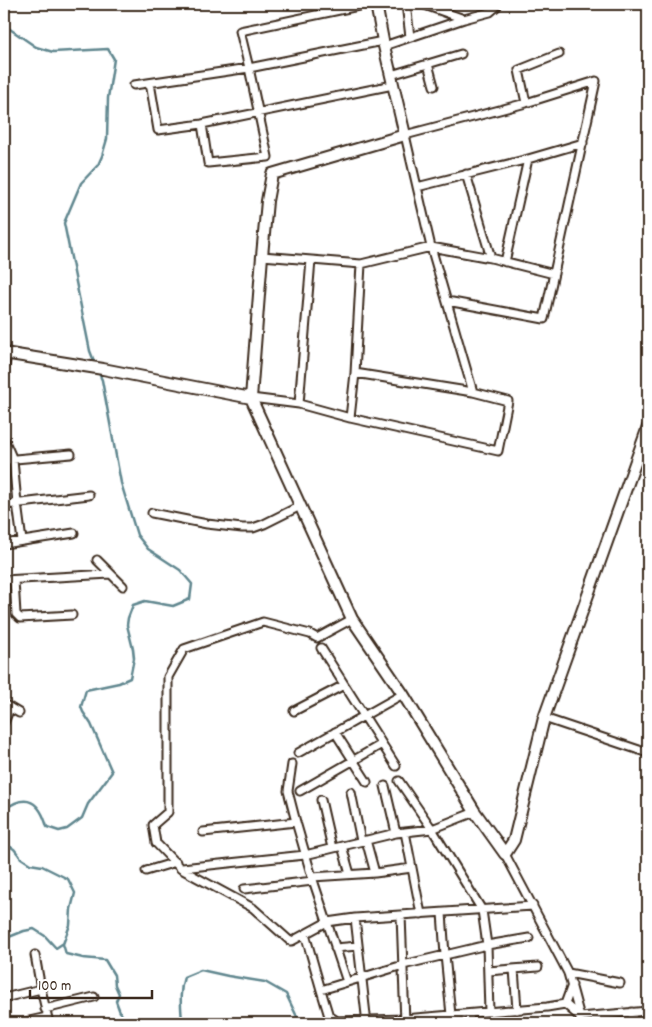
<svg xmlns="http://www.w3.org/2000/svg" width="652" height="1027" viewBox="0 0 652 1027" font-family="Dekko,sans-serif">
	<rect width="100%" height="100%" fill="#fff"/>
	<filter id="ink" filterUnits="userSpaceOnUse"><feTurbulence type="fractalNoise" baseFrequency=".02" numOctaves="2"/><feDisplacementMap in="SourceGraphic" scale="10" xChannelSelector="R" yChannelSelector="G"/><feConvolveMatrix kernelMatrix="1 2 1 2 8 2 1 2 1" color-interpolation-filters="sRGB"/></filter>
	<g filter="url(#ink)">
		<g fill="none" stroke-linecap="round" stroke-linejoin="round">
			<path stroke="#61878f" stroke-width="2.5" d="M 4,25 L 36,47 L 53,52 L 108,49 L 114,59 L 108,98 L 107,139 L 102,156 L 98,165 L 81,183 L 64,223 L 90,351 L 96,366
				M 4,810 C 27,792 40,802 47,827 L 59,831 L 67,829 L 82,818 L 88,804 L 112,772 L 91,724 L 83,712 L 81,707 L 86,690 L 119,683 L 130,678 L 134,658 L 133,649 L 127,625 L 128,618 L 133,605 L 145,601 L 173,606 L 190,599 L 192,584 L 180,570 L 148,549 L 137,535 L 121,483 L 102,380 L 98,371
				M 4,841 L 9,846 L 14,849 L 21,858 L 30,864 L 42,866 L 68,879 L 75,893 L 71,909 L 70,925 L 63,944 L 66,954 L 83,958 L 105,960 L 114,975 L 115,985 L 119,994 L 116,1001 C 119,1009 121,1018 128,1023
				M 4,939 L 24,931 L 34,929 L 45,936 L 56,948 L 62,944
				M 180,1023 L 182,1022 C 181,1006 179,992 184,977 L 201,970 L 228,976 L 265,982 L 286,994 L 300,1023"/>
			<defs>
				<path id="street" d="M 406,4 L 410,37
					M 422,4 L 464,19
					M 384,46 L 464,19 L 490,12 L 497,6 L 498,4
					M 428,64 L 434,86
					M 391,75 L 461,54
					M 150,83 L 158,130 L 202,124 L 393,85
					M 134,85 L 249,68 L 383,41
					M 526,103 L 519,70 L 559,54
					M 202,124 L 208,163 L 268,157 L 249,68 L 240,31 L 368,4
					M 466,174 L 491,258
					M 417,187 L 528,159 L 583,143
					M 262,256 L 361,264 L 431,247 L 491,258 L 554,274
					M 505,262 L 528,159
					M 447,301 L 544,319 L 596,81 L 526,103 L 405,135 L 431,247 L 473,392
					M 4,371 L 7,354
					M 251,398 L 299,404 L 350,418 L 498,451 L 508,401 L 473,392 L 355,373
					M 299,404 L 311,260
					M 350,418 L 355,373 L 361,264
					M 4,439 L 13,460 L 17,503 L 22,541
					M 4,460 L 71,454
					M 4,505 L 89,495
					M 152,513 L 207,524 L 242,528 L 253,528 L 264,524 L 300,506
					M 4,544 L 74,533
					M 97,560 L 123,586
					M 4,580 L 110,574
					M 14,580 L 16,614 L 20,618 L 72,615
					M 352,619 L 317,638 L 310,634 L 263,622 L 184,649 L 168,677 L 168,812 L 153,825 L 156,843 L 181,869 L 253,908 L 290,941 L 292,941 L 327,922 L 355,918 L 533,906
					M 321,648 L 396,766
					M 4,704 L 19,713
					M 294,711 L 344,685
					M 544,718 L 648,753
					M 4,723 L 10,708
					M 335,732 L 367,782
					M 298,753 L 403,694
					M 292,764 L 288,791 L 296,822 L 312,877 L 347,982
					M 399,781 L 432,829 L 482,910 L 487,945 L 489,1012
					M 385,786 L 396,833
					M 300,791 L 382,744
					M 351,792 L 361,841
					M 321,800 L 332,848
					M 203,832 L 296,822
					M 405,832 L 421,914
					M 366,840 L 375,873
					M 342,846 L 350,874
					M 505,854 L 568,973 L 580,1017 L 580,1023
					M 182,868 L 305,855 L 396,833 L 432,829 L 475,812
					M 146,871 L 176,862
					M 312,877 L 375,873 L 412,868
					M 244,889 L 313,881
					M 442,913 L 445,955 L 451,1015
					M 401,915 L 405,1023
					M 355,918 L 366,1015
					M 305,934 L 321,990 L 403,965 L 487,945 L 529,938
					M 335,948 L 358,946
					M 35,955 L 41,989 L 49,1023
					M 514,969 L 517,1010
					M 488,971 L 538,967
					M 568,973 L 620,983
					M 321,990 L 331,1023
					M 4,998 L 41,989
					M 565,1004 L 580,1017 L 648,1011
					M 565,1004 L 572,985
					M 45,1009 L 94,997
					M 632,1012 L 633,1023
					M 469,1014 L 470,1023
					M 329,1016 L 337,1021 L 404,1019 L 547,1007 L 565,1004
					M 20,1023 L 47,1017
					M 116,1023 L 121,1022"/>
				<path id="secondary" d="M 376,4 L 384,46 L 405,135 L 272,174 L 267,201 L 262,256 L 251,398 L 352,619 L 403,694 L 475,812 L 505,854 L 514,840 L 544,718 L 648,427
					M 4,353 L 103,369 L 251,398"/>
			</defs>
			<use href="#street" stroke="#3b2a1e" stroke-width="11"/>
			<use href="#secondary" stroke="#3b2a1e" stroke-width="14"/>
			<use href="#street" stroke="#fff" stroke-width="7"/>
			<use href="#secondary" stroke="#fff" stroke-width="10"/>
		</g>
	</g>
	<rect width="652" height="1027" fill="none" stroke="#fff" stroke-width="20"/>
	<rect x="10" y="10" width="632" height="1007" fill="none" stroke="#3b2a1e" stroke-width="2" filter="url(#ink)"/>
	<path d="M30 990v8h122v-8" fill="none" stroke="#3b2a1e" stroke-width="2.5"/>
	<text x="38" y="990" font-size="15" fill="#3b2a1e" stroke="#ffffff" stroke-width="4" paint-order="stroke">100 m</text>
</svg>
